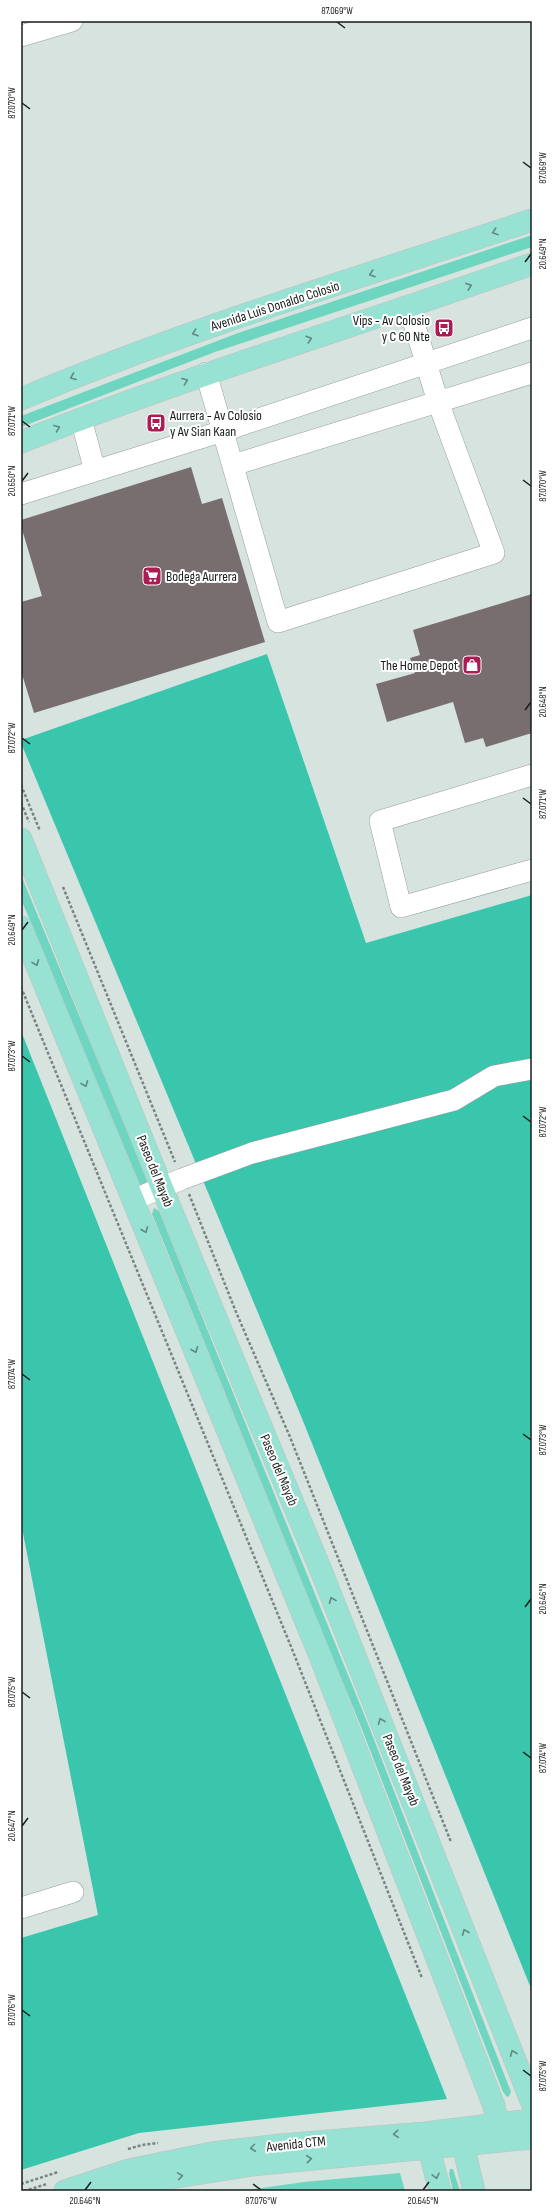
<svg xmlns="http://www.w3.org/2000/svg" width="553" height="2212" viewBox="0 0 553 2212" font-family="'Sofia Sans Condensed',sans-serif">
	<rect width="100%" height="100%" fill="#d7e3df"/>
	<path fill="#6ed6c0" d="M 532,235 L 532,247 L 215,352 L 21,427 L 21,416 L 238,333 Z
		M 21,875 L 149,1184 L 141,1188 L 21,899 Z
		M 154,1208 L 159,1211 L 368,1724 L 511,2092 L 509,2096 L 507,2097 L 503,2092 L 361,1727 L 152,1214 Z
		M 450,2169 L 453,2169 L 460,2191 L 453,2191 L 449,2174 Z
		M 400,2173 L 405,2191 L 240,2191 L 304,2182 Z"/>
	<path fill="#3ac6ad" d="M 267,654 L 366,943 L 532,895 L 532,1991 L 303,1421 L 21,743 L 21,740 Z
		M 21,1031 L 447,2099 L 139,2133 L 21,2170 L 21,1938 L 98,1915 L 21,1523 Z"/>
	<path fill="#786e70" d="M 191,467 L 202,504 L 222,498 L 265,642 L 34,713 L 21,671 L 21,602 L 42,596 L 21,526 L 21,520 Z
		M 532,594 L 532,733 L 486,747 L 483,738 L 465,743 L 453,702 L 387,722 L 376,684 L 415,673 L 410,658 L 420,655 L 413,630 Z"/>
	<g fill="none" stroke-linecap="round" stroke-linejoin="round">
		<defs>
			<path id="minor" d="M 21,36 L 72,21
				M 206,373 L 278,622 L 494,553 L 438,402 L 409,307
				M 81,419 L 95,471
				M 233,465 L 532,373
				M 21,494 L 223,431 L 532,328
				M 532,775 L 380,821 L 401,907 L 532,870
				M 133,1200 L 182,1179 L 252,1153 L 454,1100 L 494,1076 L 532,1069
				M 21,1908 L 73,1892"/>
			<path id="major" d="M 21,399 C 187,329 361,277 532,220
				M 21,442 C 189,376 362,324 532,264
				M 21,839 L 162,1188 L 322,1573 L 532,2103
				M 21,927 L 320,1656 L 494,2106 L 501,2141
				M 460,2132 L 474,2191
				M 425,2134 L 440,2191
				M 65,2191 L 129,2170 L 212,2153 L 281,2145 L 425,2133 L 532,2120
				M 115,2191 L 152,2181 L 252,2165 L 532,2138"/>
		</defs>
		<use href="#minor" stroke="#939e9b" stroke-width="22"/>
		<use href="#major" stroke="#bfc0bf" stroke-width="23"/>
		<path stroke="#7c8482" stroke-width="2.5" stroke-dasharray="3 2" stroke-linecap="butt" d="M 21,785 L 40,831
			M 21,803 L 29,822
			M 63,887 L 175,1162
			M 21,987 L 292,1649 L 422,1978
			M 189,1194 L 236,1312 L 290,1437 L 451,1842
			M 128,2149 L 142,2145 L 158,2143
			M 21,2184 L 58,2172
			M 24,2191 L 47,2184"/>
		<use href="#minor" stroke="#fff" stroke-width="21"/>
		<use href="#major" stroke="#98e2d3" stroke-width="22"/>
	</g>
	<defs><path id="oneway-chevron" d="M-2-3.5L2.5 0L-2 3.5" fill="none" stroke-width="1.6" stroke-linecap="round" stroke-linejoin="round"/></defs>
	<g stroke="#5f8981">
		<use href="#oneway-chevron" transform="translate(495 232) rotate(161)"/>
		<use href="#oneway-chevron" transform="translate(372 274) rotate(161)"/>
		<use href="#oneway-chevron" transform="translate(469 286) rotate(-20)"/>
		<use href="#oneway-chevron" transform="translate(195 333) rotate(161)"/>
		<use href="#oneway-chevron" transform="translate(309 339) rotate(-18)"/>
		<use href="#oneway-chevron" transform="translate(73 377) rotate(159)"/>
		<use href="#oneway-chevron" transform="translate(185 381) rotate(-21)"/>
		<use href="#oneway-chevron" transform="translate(57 428) rotate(-22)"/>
		<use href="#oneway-chevron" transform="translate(36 963) rotate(68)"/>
		<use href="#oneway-chevron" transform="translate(85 1084) rotate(68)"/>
		<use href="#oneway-chevron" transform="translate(145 1230) rotate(68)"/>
		<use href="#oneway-chevron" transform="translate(195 1350) rotate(68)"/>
		<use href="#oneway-chevron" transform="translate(332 1600) rotate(-112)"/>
		<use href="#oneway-chevron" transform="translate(381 1721) rotate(-112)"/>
		<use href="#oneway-chevron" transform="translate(465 1932) rotate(-112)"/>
		<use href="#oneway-chevron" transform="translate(513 2053) rotate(-112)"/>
		<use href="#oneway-chevron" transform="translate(396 2134) rotate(175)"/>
		<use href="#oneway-chevron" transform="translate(253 2148) rotate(173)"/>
		<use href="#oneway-chevron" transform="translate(309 2159) rotate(-5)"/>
		<use href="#oneway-chevron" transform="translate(180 2176) rotate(-9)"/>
		<use href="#oneway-chevron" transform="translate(436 2176) rotate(76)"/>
	</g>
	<path fill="none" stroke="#191d1c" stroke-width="1.5" d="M 337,22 L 345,28M 22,103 L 30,109M 523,162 L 531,168M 525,262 L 531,254M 22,421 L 30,427M 523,480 L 531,486M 22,481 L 28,473M 525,710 L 531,702M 22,738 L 30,744M 523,798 L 531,804M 22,930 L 28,922M 22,1056 L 30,1062M 523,1116 L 531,1122M 22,1374 L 30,1380M 523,1434 L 531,1440M 525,1607 L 531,1599M 22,1692 L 30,1698M 523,1752 L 531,1758M 22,1826 L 28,1818M 22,2010 L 30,2016M 523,2070 L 531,2076M 253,2184 L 261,2190M 85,2190 L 91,2182M 423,2190 L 429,2182"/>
	<defs>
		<symbol id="bus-square" viewBox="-11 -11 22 22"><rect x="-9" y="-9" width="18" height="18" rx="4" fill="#ac1b51" stroke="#fff"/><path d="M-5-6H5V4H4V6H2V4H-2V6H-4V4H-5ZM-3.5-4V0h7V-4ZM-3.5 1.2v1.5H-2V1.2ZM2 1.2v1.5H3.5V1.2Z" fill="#fff"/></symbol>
		<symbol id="supermarket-square" viewBox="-11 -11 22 22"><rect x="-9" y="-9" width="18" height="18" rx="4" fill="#ac1b51" stroke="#fff"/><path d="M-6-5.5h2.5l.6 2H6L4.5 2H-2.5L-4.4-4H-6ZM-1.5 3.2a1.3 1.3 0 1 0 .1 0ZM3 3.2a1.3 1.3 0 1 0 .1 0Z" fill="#fff"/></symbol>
		<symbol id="shop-square" viewBox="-11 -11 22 22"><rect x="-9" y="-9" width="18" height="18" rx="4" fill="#ac1b51" stroke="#fff"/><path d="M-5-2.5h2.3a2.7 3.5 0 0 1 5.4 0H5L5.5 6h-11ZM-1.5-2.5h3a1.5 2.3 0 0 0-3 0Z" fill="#fff"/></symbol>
	</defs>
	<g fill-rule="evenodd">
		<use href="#bus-square" x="433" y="317" width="22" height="22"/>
		<use href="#bus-square" x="145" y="412" width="22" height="22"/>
		<use href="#supermarket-square" x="141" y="565" width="22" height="22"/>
		<use href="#shop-square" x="461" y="654" width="22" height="22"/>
	</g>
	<g text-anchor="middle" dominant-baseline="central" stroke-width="4" stroke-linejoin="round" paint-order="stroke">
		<g font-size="14" fill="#191d1c" stroke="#fff">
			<text transform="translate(275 306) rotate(-18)">Avenida Luis Donaldo Colosio</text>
			<text transform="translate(155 1171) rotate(68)">Paseo del Mayab</text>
			<text transform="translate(279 1470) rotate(67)">Paseo del Mayab</text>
			<text transform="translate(401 1770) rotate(68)">Paseo del Mayab</text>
			<text transform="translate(296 2144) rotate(-6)">Avenida CTM</text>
		</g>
		<g font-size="14" fill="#191d1c" stroke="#fff" text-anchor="end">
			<text x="430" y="320">Vips - Av Colosio<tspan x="430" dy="16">y C 60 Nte</tspan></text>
			<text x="170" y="415" text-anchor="start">Aurrera - Av Colosio<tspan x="170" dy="16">y Av Sian Kaan</tspan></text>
			<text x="166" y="576" text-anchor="start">Bodega Aurrera</text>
			<text x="458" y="665">The Home Depot</text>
		</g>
	</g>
	<rect width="553" height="2212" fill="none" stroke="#ffffff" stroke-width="44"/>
	<rect x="22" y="22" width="509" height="2168" fill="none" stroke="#191d1c" stroke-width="1.5"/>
	<g font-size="10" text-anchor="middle" fill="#191d1c">
		<text x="337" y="14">87.069°W</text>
		<text transform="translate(11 103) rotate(-90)" y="4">87.070°W</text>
		<text transform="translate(542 168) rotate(-90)" y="4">87.069°W</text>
		<text transform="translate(542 254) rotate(-90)" y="4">20.649°N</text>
		<text transform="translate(11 421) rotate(-90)" y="4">87.071°W</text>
		<text transform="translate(11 481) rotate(-90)" y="4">20.650°N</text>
		<text transform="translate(542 486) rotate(-90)" y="4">87.070°W</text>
		<text transform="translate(542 702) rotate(-90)" y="4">20.648°N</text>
		<text transform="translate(11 738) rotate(-90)" y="4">87.072°W</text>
		<text transform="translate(542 804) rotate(-90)" y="4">87.071°W</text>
		<text transform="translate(11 930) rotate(-90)" y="4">20.649°N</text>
		<text transform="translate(11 1056) rotate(-90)" y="4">87.073°W</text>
		<text transform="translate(542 1122) rotate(-90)" y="4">87.072°W</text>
		<text transform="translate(11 1374) rotate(-90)" y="4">87.074°W</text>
		<text transform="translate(542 1440) rotate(-90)" y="4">87.073°W</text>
		<text transform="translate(542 1599) rotate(-90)" y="4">20.646°N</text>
		<text transform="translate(11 1692) rotate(-90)" y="4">87.075°W</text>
		<text transform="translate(542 1758) rotate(-90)" y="4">87.074°W</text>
		<text transform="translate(11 1826) rotate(-90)" y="4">20.647°N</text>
		<text transform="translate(11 2010) rotate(-90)" y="4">87.076°W</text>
		<text transform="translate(542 2076) rotate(-90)" y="4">87.075°W</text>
		<text x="85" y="2204">20.646°N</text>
		<text x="261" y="2204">87.076°W</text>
		<text x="423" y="2204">20.645°N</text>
	</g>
</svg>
